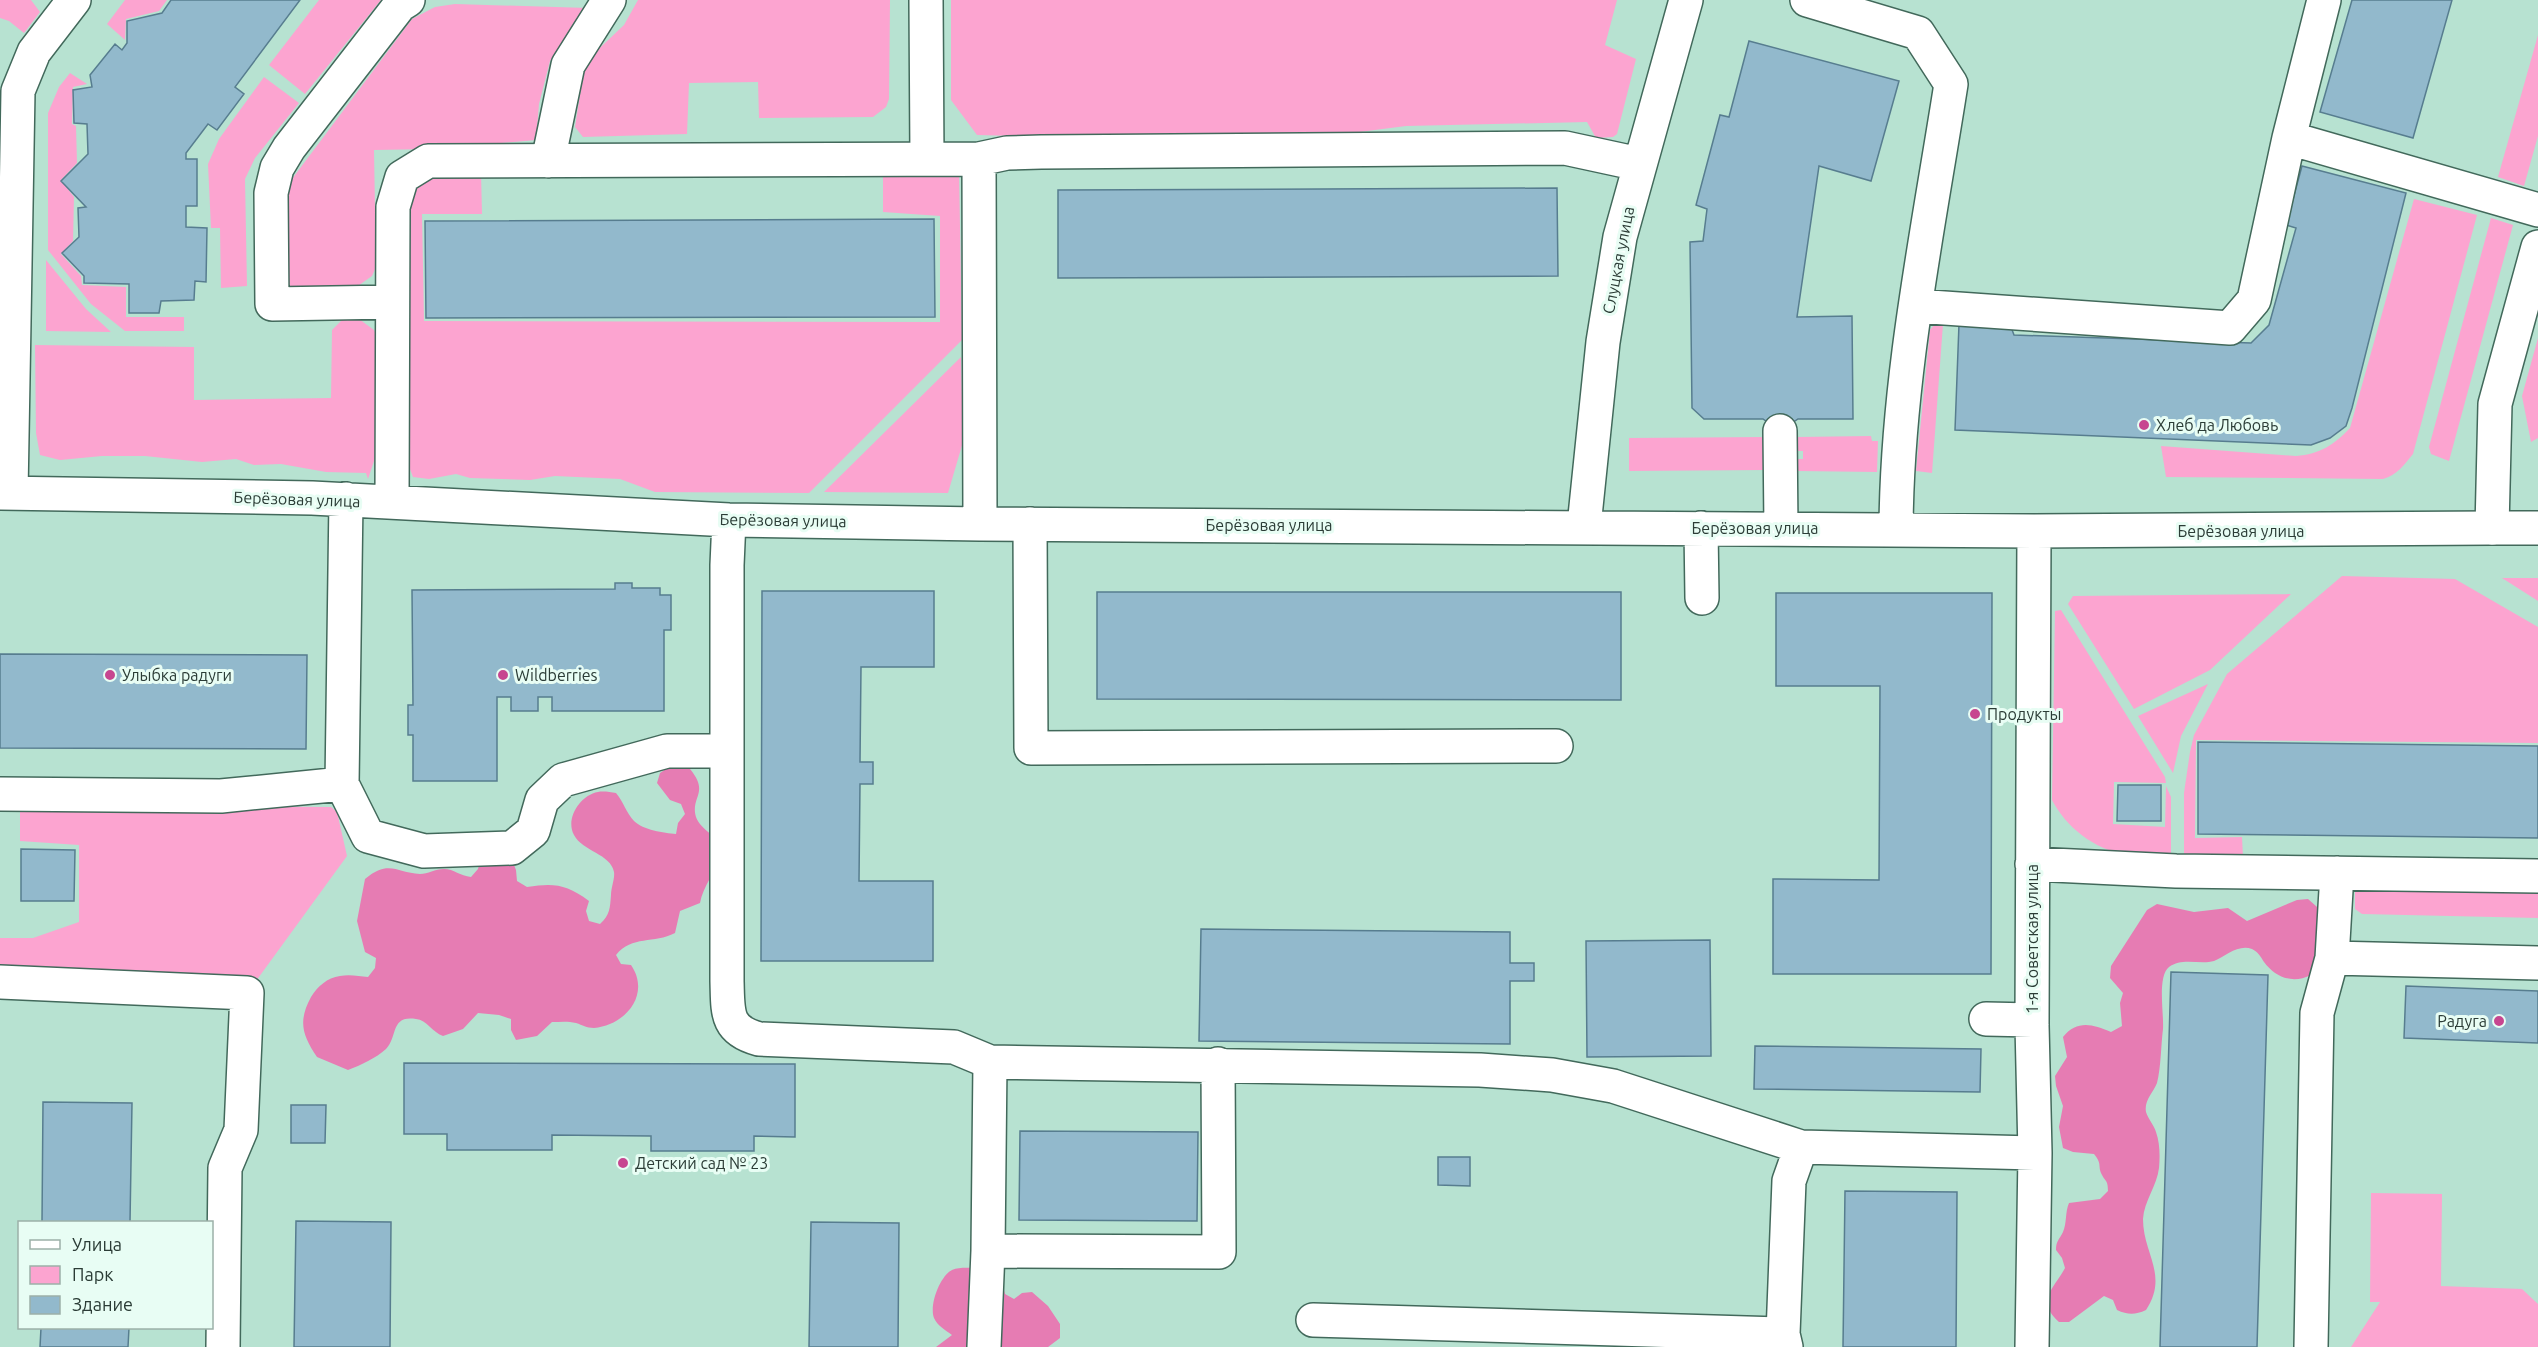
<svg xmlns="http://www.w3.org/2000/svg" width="2538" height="1347" viewBox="0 0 2538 1347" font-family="Ubuntu,sans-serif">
	<rect width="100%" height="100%" fill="#b7e2d1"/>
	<path fill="#fca4d0" d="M 0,0 L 31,0 L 40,12 L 24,33 L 9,21 L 0,18 Z
		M 125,0 L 167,0 L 159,11 L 126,19 L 125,40 L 107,24 Z
		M 319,0 L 381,0 L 305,94 L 269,65 Z
		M 638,0 L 890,0 L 889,99 L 886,107 L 873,117 L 759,118 L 758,82 L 689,83 L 687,134 L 583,137 L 575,127 L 585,62 L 624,25 Z
		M 951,0 L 1617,0 L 1605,45 L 1636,59 L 1617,134 L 1613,137 L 1596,138 L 1587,122 L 1406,126 L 1320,137 L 1126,139 L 977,135 L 951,100 Z
		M 455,4 L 588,8 L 550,61 L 539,104 L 536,140 L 431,149 L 374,150 L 376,267 L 372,276 L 355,288 L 289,287 L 289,183 L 412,19 L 435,7 Z
		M 2538,35 L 2538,136 L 2524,186 L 2498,177 Z
		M 70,73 L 87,84 L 73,87 L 72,124 L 76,126 L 77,163 L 61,180 L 74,197 L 73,241 L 61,254 L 81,276 L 82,285 L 126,287 L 126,317 L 184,317 L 184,331 L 125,331 L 91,304 L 48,250 L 48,113 L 59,87 Z
		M 264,77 L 299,103 L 255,158 L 245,179 L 247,286 L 221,288 L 220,228 L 211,228 L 208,164 L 219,139 Z
		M 959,170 L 962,340 L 809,493 L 655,492 L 620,479 L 555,476 L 530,480 L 470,478 L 456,474 L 429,479 L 413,477 L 402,448 L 399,209 L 421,174 L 481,172 L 482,214 L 422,214 L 424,321 L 940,322 L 940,216 L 883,212 L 883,171 Z
		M 2414,199 L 2477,215 L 2413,454 C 2404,465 2397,475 2383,479 L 2166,477 L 2161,446 L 2296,456 C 2320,454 2334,445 2350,428 Z
		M 2491,218 L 2513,225 L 2449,461 L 2431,454 L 2429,447 Z
		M 46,260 L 86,309 L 111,332 L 46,331 Z
		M 359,319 L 374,330 L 376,335 L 377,452 L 368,479 L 366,473 L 326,472 L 281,464 L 254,465 L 236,459 L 202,462 L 145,456 L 102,456 L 60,460 L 40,455 L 36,433 L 35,345 L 194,347 L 194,400 L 331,398 L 332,330 L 342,320 Z
		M 1935,324 L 1943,324 L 1932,473 L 1916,471 L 1930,330 Z
		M 2538,338 L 2538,438 L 2531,442 L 2522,396 Z
		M 961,357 L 963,442 L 948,493 L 824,492 Z
		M 1871,436 L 1872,441 L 1878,441 L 1877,472 L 1798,471 L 1798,459 L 1803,459 L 1803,451 L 1797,451 L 1797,437 Z
		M 1765,437 L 1766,470 L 1629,471 L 1629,438 Z
		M 2342,576 L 2455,579 L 2538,627 L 2538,743 L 2196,740 L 2195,838 L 2242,837 L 2243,857 L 2184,858 L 2184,793 L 2190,752 L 2194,735 L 2227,674 Z
		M 2502,578 L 2538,578 L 2538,601 Z
		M 2291,594 L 2210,670 L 2134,709 L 2068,604 L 2073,596 Z
		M 2061,610 L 2165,777 L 2166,783 L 2114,782 L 2113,824 L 2165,827 L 2166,786 L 2171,797 L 2171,857 C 2155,856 2139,857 2124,854 C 2094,849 2066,827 2052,800 L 2055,611 Z
		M 2208,684 L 2181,736 L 2173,773 L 2138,716 Z
		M 29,805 L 331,807 L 337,812 L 347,856 L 256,981 L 0,971 L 0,938 L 33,938 L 79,922 L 79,845 L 20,841 L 20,812 Z
		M 2355,888 L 2538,889 L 2538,918 L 2362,914 L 2355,909 Z
		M 2371,1193 L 2442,1194 L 2441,1286 L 2522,1289 L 2538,1304 L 2538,1347 L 2351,1347 L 2380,1302 L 2370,1302 Z"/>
	<path fill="#e67cb3" d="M 669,767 L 690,769 C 710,793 690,797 696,817 C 701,832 724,837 720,855 C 716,872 703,886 700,903 L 680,911 L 675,933 C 654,944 632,935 616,955 L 621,964 L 631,965 C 651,994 626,1025 594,1028 C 586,1028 583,1025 576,1023 C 568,1021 560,1022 552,1022 L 537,1036 L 516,1040 L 511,1030 L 511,1019 L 499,1015 L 478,1013 L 463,1029 L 443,1036 C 432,1032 427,1020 416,1019 C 390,1015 398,1037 386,1049 C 376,1058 361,1065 348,1070 L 317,1057 C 302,1035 298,1021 311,997 C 318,986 327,978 340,976 C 349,974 359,976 368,977 L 375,968 L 376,958 L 365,952 L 357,921 L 365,879 C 389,859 397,873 420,874 C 428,874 435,869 444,869 C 454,869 460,876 471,877 L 478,869 L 481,858 L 512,860 L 516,870 L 517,881 L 527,887 C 554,883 566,884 589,901 L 586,911 L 589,921 L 600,924 C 610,915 610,908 611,895 C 611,888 615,878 614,872 C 611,854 582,851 574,835 C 565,819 580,795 598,792 C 603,791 610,792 616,793 C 623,801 627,814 634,821 C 643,830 664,833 676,834 L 678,823 L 685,814 L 681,804 L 670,800 L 657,783 L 660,773 Z
		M 2308,899 L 2325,914 L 2326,924 L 2311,975 C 2293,984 2276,978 2264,962 C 2261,957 2258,952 2252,949 C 2238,944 2226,956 2214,961 C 2200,965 2182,957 2169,967 C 2157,977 2164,1013 2163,1029 C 2161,1044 2161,1068 2157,1083 C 2153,1093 2144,1100 2146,1112 C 2148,1119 2154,1125 2156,1132 C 2160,1143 2160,1157 2159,1168 C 2157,1186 2144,1201 2143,1219 C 2143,1254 2169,1275 2146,1310 C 2135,1315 2128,1315 2117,1310 L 2113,1300 L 2104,1296 L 2069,1322 L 2059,1322 C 2035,1300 2054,1289 2065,1268 L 2062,1258 L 2056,1250 C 2056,1241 2059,1240 2063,1232 C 2067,1223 2065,1212 2069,1203 L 2100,1199 L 2108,1191 C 2108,1179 2105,1182 2101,1173 C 2098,1165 2102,1164 2094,1154 L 2073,1152 L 2063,1148 L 2059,1127 L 2063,1106 L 2056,1086 L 2055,1076 L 2067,1057 L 2063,1037 C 2077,1020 2092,1024 2111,1032 L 2122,1026 L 2120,1003 L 2123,993 L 2110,978 L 2111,966 L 2147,910 L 2157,904 L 2194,912 L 2228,908 L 2247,921 L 2297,900 Z
		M 976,1268 L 1002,1283 L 1005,1294 L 1014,1299 L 1022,1293 L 1032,1292 L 1048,1306 L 1060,1324 L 1060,1338 L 1048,1347 L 936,1347 L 952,1335 C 945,1330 937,1325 934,1318 C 929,1305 940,1276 952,1270 C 959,1267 969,1268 976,1268 Z"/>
	<path fill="#92b9cc" stroke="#577d8f" stroke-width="1.5" d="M 171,0 L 300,0 L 235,87 L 244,94 L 217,130 L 208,124 L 186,153 L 186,159 L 197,159 L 197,206 L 186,206 L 186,227 L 207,228 L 206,282 L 195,281 L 194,300 L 161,301 L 159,313 L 129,313 L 129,284 L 84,283 L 84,276 L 62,253 L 79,237 L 78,208 L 86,207 L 61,181 L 88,154 L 87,124 L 74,123 L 73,90 L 92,87 L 90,75 L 115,44 L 122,50 L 127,43 L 127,21 L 162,13 Z
		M 2352,0 L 2452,0 L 2413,138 L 2320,112 Z
		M 1749,41 L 1899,81 L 1871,181 L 1819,166 L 1797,317 L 1852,316 L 1853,419 L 1798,419 L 1780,431 L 1763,419 L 1704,419 L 1692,408 L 1690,242 L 1703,241 L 1707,209 L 1696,205 L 1720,115 L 1729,117 Z
		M 2302,166 L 2406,193 L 2352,408 L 2346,426 L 2330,438 L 2311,445 L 1955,430 L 1959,324 L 2011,327 L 2014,335 L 2251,343 L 2269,325 L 2296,228 L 2286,225 Z
		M 1557,188 L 1558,276 L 1058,278 L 1058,190 Z
		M 934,219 L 935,317 L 426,318 L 425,221 Z
		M 615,583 L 632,583 L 632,588 L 660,588 L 660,595 L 671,595 L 671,630 L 664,630 L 664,711 L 552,711 L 552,697 L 538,697 L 538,711 L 511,711 L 511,697 L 497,697 L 497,781 L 413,781 L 413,735 L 408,735 L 408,705 L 413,705 L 412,590 L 615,589 Z
		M 762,591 L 934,591 L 934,667 L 861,667 L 860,762 L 873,762 L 873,784 L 860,784 L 859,881 L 933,881 L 933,961 L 761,961 Z
		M 1097,592 L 1621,592 L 1621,700 L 1097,699 Z
		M 1776,593 L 1992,593 L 1991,974 L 1773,974 L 1773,879 L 1879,880 L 1880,686 L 1776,686 Z
		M 0,654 L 307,655 L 306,749 L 0,748 Z
		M 2198,742 L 2538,746 L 2538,838 L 2198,834 Z
		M 2118,785 L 2161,785 L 2161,821 L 2117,821 Z
		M 21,849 L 75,850 L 74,901 L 21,901 Z
		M 1201,929 L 1510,932 L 1510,963 L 1534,963 L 1534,981 L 1510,981 L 1510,1044 L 1199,1041 Z
		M 1710,940 L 1711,1056 L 1587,1057 L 1586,941 Z
		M 2171,972 L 2268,975 L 2257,1347 L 2160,1347 Z
		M 2406,986 L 2538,991 L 2538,1043 L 2404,1038 Z
		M 1755,1046 L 1981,1049 L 1980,1092 L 1754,1089 Z
		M 404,1063 L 795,1064 L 795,1137 L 754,1136 L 754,1151 L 651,1151 L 651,1136 L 552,1135 L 552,1150 L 447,1150 L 447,1134 L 404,1134 Z
		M 43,1102 L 132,1103 L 130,1222 L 42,1222 Z
		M 291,1105 L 326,1105 L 325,1143 L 291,1143 Z
		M 1020,1131 L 1198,1132 L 1197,1221 L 1019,1220 Z
		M 1438,1157 L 1470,1157 L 1470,1186 L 1438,1185 Z
		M 1845,1191 L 1957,1192 L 1956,1347 L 1843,1347 Z
		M 296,1221 L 391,1222 L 390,1347 L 294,1347 Z
		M 811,1222 L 899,1223 L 898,1347 L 809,1347 Z
		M 41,1328 L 129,1328 L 128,1347 L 40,1347 Z"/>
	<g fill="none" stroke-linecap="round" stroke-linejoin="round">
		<defs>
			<path id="minor" d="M 926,0 L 927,159
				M 1807,0 L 1918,33 L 1951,84 C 1928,231 1897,379 1896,529
				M 2289,138 L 2538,210
				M 979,159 L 980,524
				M 548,161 L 568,65 L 609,0
				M 392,302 L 272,304 L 271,193 L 277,168 L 289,148 L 400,5 L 408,0
				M 1916,306 L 2230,328 L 2254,300 L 2289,138 L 2324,0
				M 1780,431 L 1781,528
				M 0,493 L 312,498 L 729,520 L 980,524 L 2034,531 L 2492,528
				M 11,493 L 18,91 L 34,52 L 74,0
				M 392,502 L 393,207 L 402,177 L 428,161 L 979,159 L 1007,153 L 1041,152 L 1565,148 L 1639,164
				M 729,520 L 727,565 L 727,981 C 728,1012 725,1030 759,1039 L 954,1047 L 990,1062
				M 1030,524 L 1031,748 L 1556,746
				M 1584,526 L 1603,342 L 1620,237 L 1686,0
				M 1701,528 L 1702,598
				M 342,784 L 346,499
				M 0,794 L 221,796 L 342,784 L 368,836 L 424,851 L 512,848 L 533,831 L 542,800 L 563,780 L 667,751 L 727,751
				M 2032,864 L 2176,871 L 2538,876
				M 2332,958 L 2538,963
				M 0,982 L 247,993 L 241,1130 L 225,1168 L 223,1347
				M 1986,1019 L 2032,1020
				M 988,1251 L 1219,1252 L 1218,1064
				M 1313,1320 L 1783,1334
				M 984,1347 L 988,1251 L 990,1062 L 1480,1070 L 1552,1075 L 1613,1086 L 1801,1147 L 2035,1153
				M 1786,1347 L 1783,1334 L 1789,1181 L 1801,1147
				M 2032,1347 L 2035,1153 L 2032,1025 L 2034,531
				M 2311,1347 L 2317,1013 L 2332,958 L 2337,873"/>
			<path id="major" d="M 2538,247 L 2495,404 L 2492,528 L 2538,528"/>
		</defs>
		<use href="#minor" stroke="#42695b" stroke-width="36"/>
		<use href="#major" stroke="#42695b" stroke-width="36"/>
		<use href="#minor" stroke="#fff" stroke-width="33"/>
		<use href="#major" stroke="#fff" stroke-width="33"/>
	</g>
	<g fill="#c74690" stroke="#e8fdf4" stroke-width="2">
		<circle cx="2144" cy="425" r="6"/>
		<circle cx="110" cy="675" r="6"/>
		<circle cx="503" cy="675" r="6"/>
		<circle cx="1975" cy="714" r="6"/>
		<circle cx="2499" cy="1021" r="6"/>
		<circle cx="623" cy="1163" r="6"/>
	</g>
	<g text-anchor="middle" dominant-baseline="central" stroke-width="6" stroke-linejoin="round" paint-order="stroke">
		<g font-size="16" fill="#2b3c36" stroke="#e8fdf4">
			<text transform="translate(1618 260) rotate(-79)">Слуцкая улица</text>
			<text transform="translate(297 499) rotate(2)">Берёзовая улица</text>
			<text transform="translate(783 520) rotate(1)">Берёзовая улица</text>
			<text x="1269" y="525">Берёзовая улица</text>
			<text x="1755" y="528">Берёзовая улица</text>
			<text x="2241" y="531">Берёзовая улица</text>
			<text transform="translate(2032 939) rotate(-90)">1-я Советская улица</text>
		</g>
		<g font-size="16" fill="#2b3c36" stroke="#e8fdf4" text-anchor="start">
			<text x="2156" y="425">Хлеб да Любовь</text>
			<text x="122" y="675">Улыбка радуги</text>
			<text x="515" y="675">Wildberries</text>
			<text x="1987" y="714">Продукты</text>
			<text x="2487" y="1021" text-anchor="end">Радуга</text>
			<text x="635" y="1163">Детский сад № 23</text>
		</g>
	</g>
	<rect x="18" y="1221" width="195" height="108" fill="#e8fdf4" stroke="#9cb0a8" stroke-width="1.5"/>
	<rect x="30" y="1240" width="30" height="9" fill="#ffffff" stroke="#9cb0a8" stroke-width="1.5"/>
	<text x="72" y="1251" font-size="18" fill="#2b3c36">Улица</text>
	<rect x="30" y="1266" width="30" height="18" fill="#fca4d0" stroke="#9cb0a8" stroke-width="1.5"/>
	<text x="72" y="1281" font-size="18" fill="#2b3c36">Парк</text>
	<rect x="30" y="1296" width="30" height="18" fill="#92b9cc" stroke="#9cb0a8" stroke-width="1.5"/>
	<text x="72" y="1311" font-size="18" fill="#2b3c36">Здание</text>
</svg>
